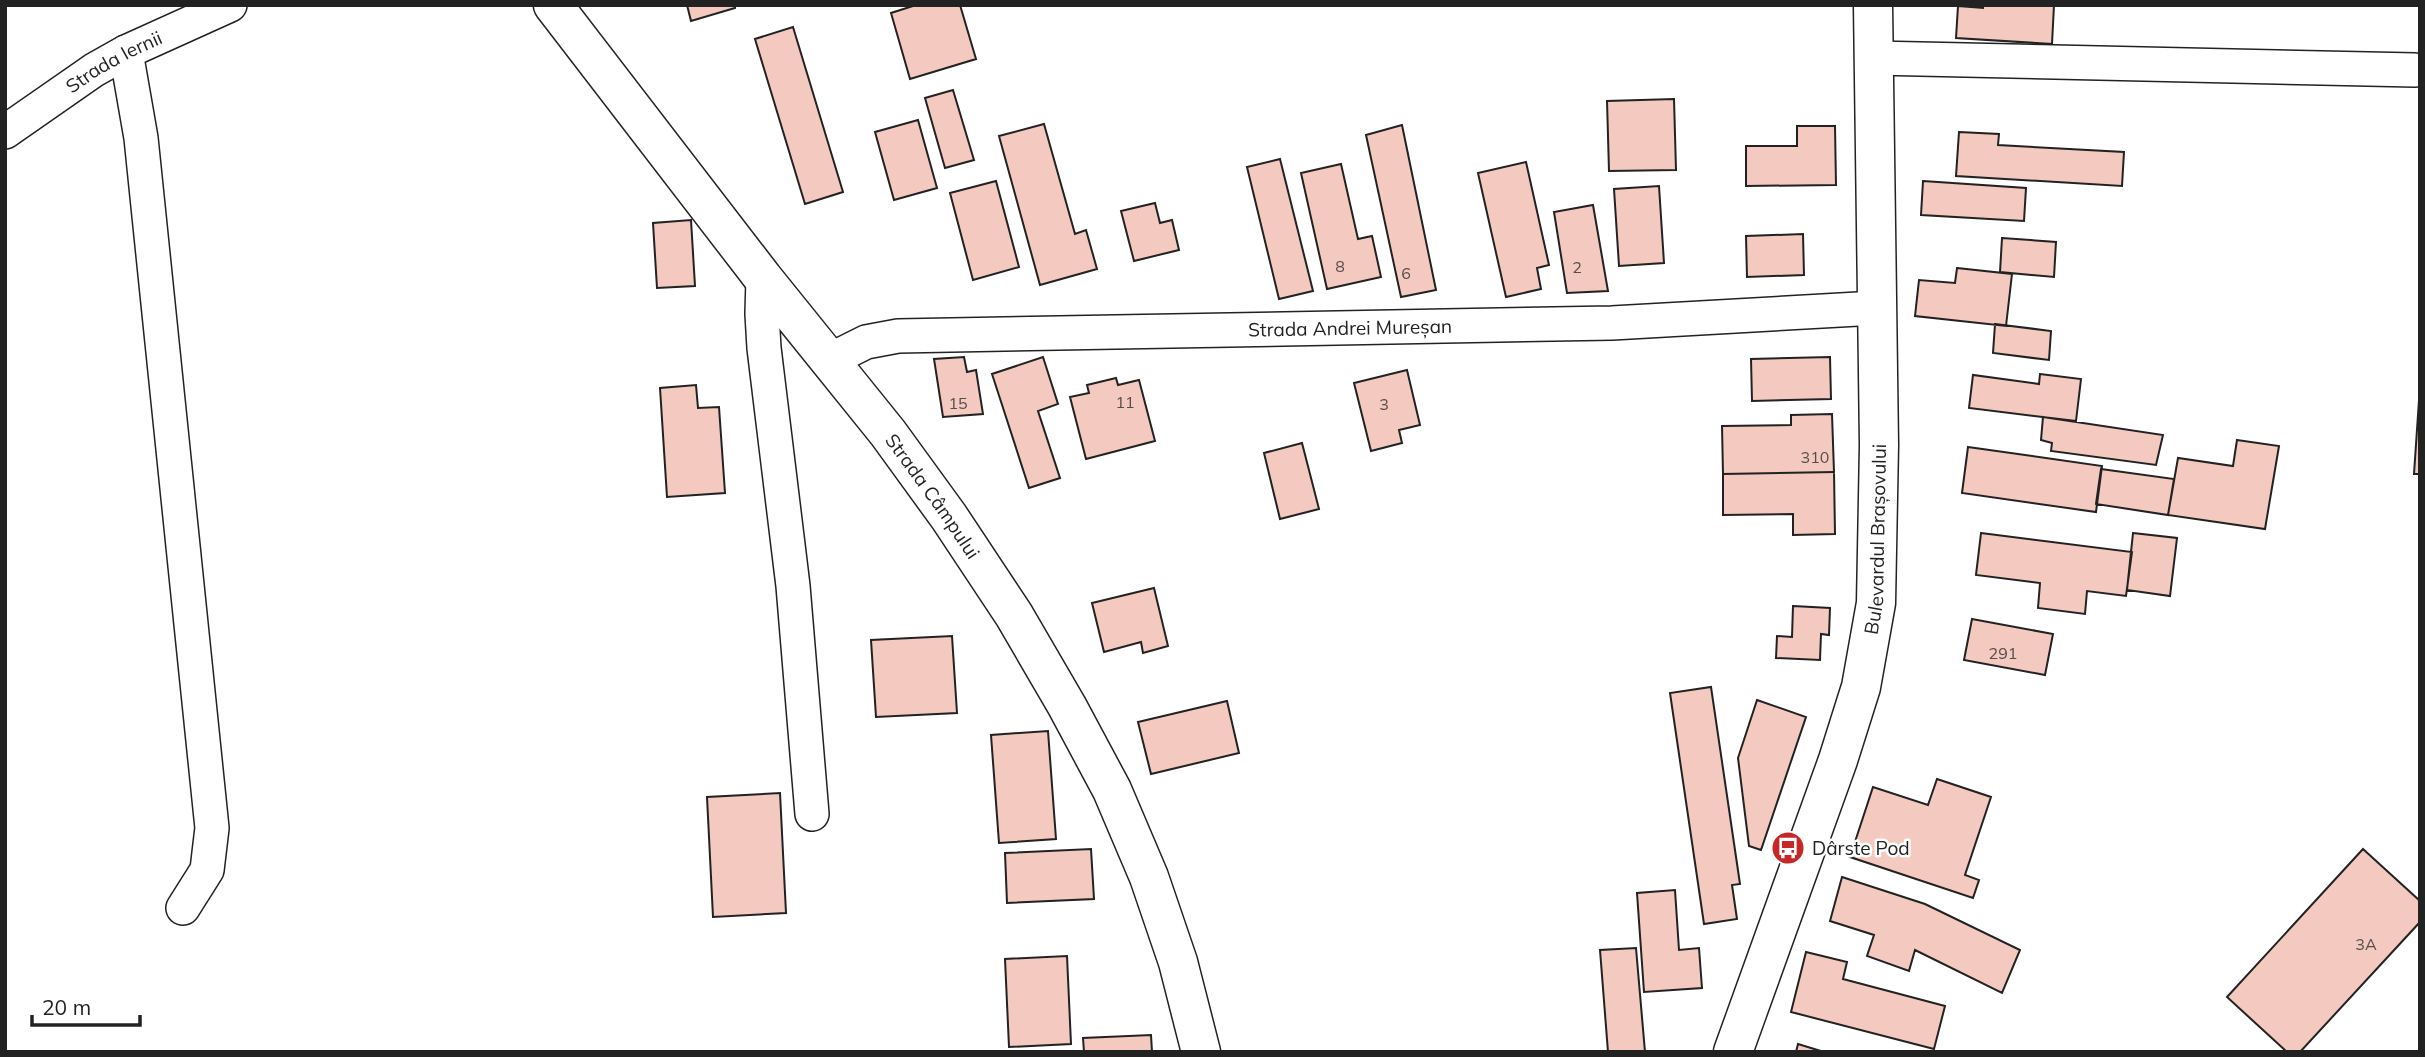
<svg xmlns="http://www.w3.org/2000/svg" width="2425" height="1057" viewBox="0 0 2425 1057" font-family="Mulish,sans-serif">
	<rect width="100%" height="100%" fill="#fff"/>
	<path fill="#f3c9c0" stroke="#222" stroke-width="2" d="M 687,5 L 735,5 L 735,8 L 691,21 Z
		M 916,5 L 960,5 L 976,59 L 910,79 L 891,13 Z
		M 1983,5 L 2054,5 L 2052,44 L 1956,38 L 1958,6 L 1983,8 Z
		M 793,27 L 843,192 L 805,204 L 755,39 Z
		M 953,90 L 974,160 L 945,168 L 925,98 Z
		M 1674,99 L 1676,170 L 1609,171 L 1607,101 Z
		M 918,120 L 937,188 L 894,200 L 875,132 Z
		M 1044,124 L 1075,234 L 1086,230 L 1097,269 L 1040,285 L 999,136 Z
		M 1402,125 L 1436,290 L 1401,297 L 1366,135 Z
		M 1797,126 L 1835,126 L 1836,185 L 1746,186 L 1746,146 L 1797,146 Z
		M 1959,132 L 1999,134 L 1998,145 L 2124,152 L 2122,186 L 1956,176 Z
		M 1280,159 L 1313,291 L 1279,299 L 1247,167 Z
		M 1526,162 L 1549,265 L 1537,268 L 1541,289 L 1506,297 L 1478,173 Z
		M 1341,164 L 1358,239 L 1372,236 L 1381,277 L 1327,289 L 1301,173 Z
		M 996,181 L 1019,267 L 973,280 L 950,193 Z
		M 1923,181 L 2026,188 L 2024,221 L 1921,215 Z
		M 1659,186 L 1664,263 L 1619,266 L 1614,189 Z
		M 1155,203 L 1160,223 L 1172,220 L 1179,250 L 1134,261 L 1121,211 Z
		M 1593,205 L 1608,291 L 1567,293 L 1554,212 Z
		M 691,220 L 695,286 L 657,288 L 653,223 Z
		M 1803,234 L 1804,275 L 1747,277 L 1746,236 Z
		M 2002,238 L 2056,242 L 2054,277 L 2000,272 Z
		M 1957,268 L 2012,274 L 2006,326 L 1915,316 L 1919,280 L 1955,283 Z
		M 1995,324 L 2051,331 L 2049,360 L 1993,353 Z
		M 964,357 L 967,372 L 976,370 L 983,414 L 943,417 L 934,359 Z
		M 1043,357 L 1058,404 L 1038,411 L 1060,478 L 1029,488 L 992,374 Z
		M 1830,357 L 1831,399 L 1752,401 L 1751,359 Z
		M 1407,370 L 1420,425 L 1399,430 L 1402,443 L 1371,451 L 1354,383 Z
		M 2040,374 L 2081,379 L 2076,421 L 1969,408 L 1973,375 L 2039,384 Z
		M 1116,378 L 1118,385 L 1139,380 L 1155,441 L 1086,459 L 1070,397 L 1089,393 L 1087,385 Z
		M 696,385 L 698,408 L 719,407 L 725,493 L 667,497 L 660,388 Z
		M 2419,400 L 2420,400 L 2420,474 L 2414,474 Z
		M 1832,414 L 1834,472 L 1723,474 L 1722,426 L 1791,425 L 1791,415 Z
		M 2043,417 L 2163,435 L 2156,465 L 2051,451 L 2052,443 L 2041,440 Z
		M 2237,440 L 2279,446 L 2265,529 L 2168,515 L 2178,458 L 2233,466 Z
		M 1302,443 L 1319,509 L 1280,519 L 1264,453 Z
		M 1968,447 L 2102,466 L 2096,512 L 1962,493 Z
		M 2101,469 L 2174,479 L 2168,515 L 2096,504 Z
		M 1834,472 L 1835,534 L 1793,535 L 1793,514 L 1723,515 L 1723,474 Z
		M 1981,533 L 2132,552 L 2126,596 L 2087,591 L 2085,614 L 2038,608 L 2040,583 L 1976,575 Z
		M 2133,533 L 2177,538 L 2170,596 L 2127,590 Z
		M 1154,588 L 1168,646 L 1143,653 L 1141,642 L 1104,652 L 1092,603 Z
		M 1793,606 L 1830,608 L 1829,635 L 1821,634 L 1820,660 L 1776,658 L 1777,636 L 1792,637 Z
		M 1972,619 L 2053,634 L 2045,675 L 1964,660 Z
		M 952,636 L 957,713 L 876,717 L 871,640 Z
		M 1711,687 L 1740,884 L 1732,885 L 1737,919 L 1704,924 L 1670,693 Z
		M 1757,700 L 1806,717 L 1761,850 L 1749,846 L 1738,758 Z
		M 1227,701 L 1239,753 L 1151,774 L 1138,722 Z
		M 1048,731 L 1056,839 L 999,843 L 991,735 Z
		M 1937,779 L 1991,797 L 1965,875 L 1979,880 L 1973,898 L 1850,857 L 1873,787 L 1928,805 Z
		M 780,793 L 786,913 L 713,917 L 707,797 Z
		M 1091,849 L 1094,899 L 1007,903 L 1005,853 Z
		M 2363,849 L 2420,901 L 2420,922 L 2300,1052 L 2287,1052 L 2227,997 Z
		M 1842,877 L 1925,904 L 2020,950 L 2002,993 L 1915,950 L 1909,971 L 1867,956 L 1874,935 L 1830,921 Z
		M 1675,890 L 1679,950 L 1699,948 L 1702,988 L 1644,992 L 1637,893 Z
		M 1636,948 L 1645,1052 L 1608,1052 L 1600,950 Z
		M 1806,952 L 1847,962 L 1843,979 L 1945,1006 L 1934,1049 L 1791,1012 Z
		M 1067,956 L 1071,1044 L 1009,1047 L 1005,959 Z
		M 1151,1035 L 1152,1052 L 1084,1052 L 1083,1038 Z
		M 1798,1044 L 1824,1052 L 1796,1052 Z"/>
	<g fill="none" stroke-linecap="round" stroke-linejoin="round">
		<defs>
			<g id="minor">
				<path d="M 126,52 L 141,138 L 212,828 L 207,870 L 183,908"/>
				<path d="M 1874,58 L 2415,70"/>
				<path id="s1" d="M 5,132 L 94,70 L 126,52 L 230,5"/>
				<path d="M 763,278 L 762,314 L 764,348 L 793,586 L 812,814"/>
				<path id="s2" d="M 830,360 L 866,342 L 898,336 L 1612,323 L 1876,308"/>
			</g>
			<g id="secondary">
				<path id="s3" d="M 1733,1052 L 1838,760 L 1861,687 L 1876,603 L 1879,445 L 1873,5"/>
			</g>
			<g id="primary">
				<path id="s4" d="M 553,5 L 763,278 L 888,433 L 949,517 L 1014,615 L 1067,706 L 1112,790 L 1149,877 L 1178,962 L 1201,1052"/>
			</g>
		</defs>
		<use href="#minor" stroke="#222" stroke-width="36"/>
		<use href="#secondary" stroke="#222" stroke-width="41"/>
		<use href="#primary" stroke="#222" stroke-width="41"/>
		<use href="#minor" stroke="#fff" stroke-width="33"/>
		<use href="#secondary" stroke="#fff" stroke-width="38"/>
		<use href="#primary" stroke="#fff" stroke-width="38"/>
	</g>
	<defs>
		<symbol id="bus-disc" viewBox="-11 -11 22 22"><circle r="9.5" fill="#c62828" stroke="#fff"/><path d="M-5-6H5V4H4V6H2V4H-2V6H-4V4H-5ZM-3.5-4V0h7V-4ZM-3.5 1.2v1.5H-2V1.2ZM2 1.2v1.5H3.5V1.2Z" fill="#fff"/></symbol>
	</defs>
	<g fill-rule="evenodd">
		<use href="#bus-disc" x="1769" y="829" width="38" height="38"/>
	</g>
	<g text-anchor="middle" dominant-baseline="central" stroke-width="5" stroke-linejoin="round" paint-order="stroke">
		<g font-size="16" fill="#564c4a">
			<text x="1340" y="266">8</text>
			<text x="1577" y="267">2</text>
			<text x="1406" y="273">6</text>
			<text x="1125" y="402">11</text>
			<text x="958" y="403">15</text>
			<text x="1384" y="404">3</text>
			<text x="1815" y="457">310</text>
			<text x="2003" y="653">291</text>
			<text x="2366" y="944">3A</text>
		</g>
		<g font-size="19" fill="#222" stroke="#fff">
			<text stroke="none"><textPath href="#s1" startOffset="130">Strada Iernii</textPath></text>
			<text stroke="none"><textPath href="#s2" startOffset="525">Strada Andrei Mureșan</textPath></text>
			<text stroke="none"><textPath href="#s4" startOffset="621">Strada Câmpului</textPath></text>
			<text stroke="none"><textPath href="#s3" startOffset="536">Bulevardul Brașovului</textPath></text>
		</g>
		<g font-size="19" fill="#222" stroke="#fff" text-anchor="start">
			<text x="1812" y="848">Dârste Pod</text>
		</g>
	</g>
	<rect width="2425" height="1057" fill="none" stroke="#222222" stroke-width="14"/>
	<path d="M32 1015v10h108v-10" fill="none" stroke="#222222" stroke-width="3.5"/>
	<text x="42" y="1015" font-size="21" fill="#222222" stroke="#ffffff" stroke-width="5" paint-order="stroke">20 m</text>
</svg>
